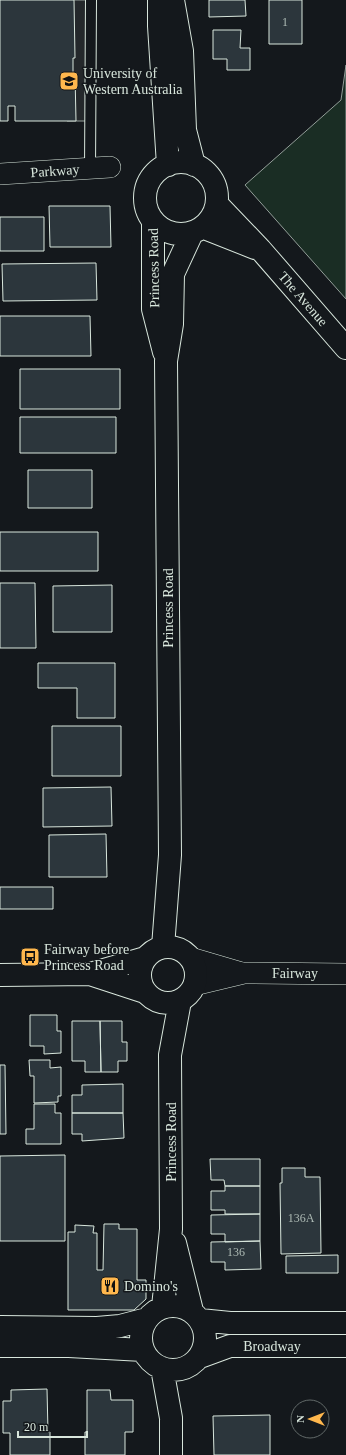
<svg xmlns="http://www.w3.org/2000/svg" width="346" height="1455" viewBox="0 0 346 1455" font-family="'Times New Roman',serif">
	<rect width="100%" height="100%" fill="#14181c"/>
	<path fill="#1a2d24" stroke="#939e99" d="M 346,65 L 346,299 L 245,185 L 341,100 Z"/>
	<path fill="#24282b" stroke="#939e99" d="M 69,0 L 91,0 L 90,121 L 67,121 Z"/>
	<path fill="#2c363c" stroke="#d8e6dc" d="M 0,0 L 74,0 L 75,58 L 73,58 L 73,74 L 75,74 L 76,121 L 15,121 L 15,106 L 8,106 L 8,121 L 0,121 Z
		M 209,0 L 245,0 L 246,16 L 209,17 Z
		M 269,0 L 302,0 L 302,44 L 269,44 Z
		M 213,30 L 241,30 L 240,48 L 250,48 L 250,70 L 227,70 L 227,59 L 213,59 Z
		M 49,206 L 110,206 L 111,247 L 50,247 Z
		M 0,217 L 44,217 L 44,251 L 0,251 Z
		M 96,263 L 97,300 L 3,301 L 2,264 Z
		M 0,316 L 90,316 L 91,356 L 0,356 Z
		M 20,369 L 120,369 L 120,409 L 20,409 Z
		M 20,417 L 116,417 L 116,453 L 20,453 Z
		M 28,470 L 92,470 L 92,508 L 28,508 Z
		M 0,532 L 98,532 L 98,571 L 0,571 Z
		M 0,583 L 35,583 L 36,648 L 0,648 Z
		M 112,585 L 112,632 L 53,632 L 53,586 Z
		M 38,663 L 115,663 L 115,718 L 77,718 L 77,688 L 38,688 Z
		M 52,726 L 121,726 L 121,776 L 52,776 Z
		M 111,787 L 112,826 L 43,827 L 43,788 Z
		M 106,834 L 107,877 L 49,877 L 49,835 Z
		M 0,887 L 53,887 L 53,909 L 0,909 Z
		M 30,1015 L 57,1015 L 57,1031 L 61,1031 L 61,1053 L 44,1054 L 44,1046 L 30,1046 Z
		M 72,1021 L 100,1021 L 101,1072 L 85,1072 L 85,1061 L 72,1061 Z
		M 100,1021 L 122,1021 L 122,1042 L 127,1042 L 127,1061 L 118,1061 L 118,1072 L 101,1072 Z
		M 29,1060 L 50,1060 L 50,1068 L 61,1067 L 61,1096 L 58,1096 L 58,1102 L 34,1103 L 34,1076 L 30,1076 Z
		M 0,1065 L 5,1065 L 6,1134 L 0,1134 Z
		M 123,1084 L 123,1113 L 72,1113 L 72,1095 L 82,1095 L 82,1085 Z
		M 34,1104 L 55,1104 L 55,1113 L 61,1113 L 61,1144 L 26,1144 L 26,1129 L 34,1129 Z
		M 72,1113 L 123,1113 L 124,1138 L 82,1141 L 82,1134 L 72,1134 Z
		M 65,1155 L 65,1241 L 0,1241 L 0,1156 Z
		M 210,1159 L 260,1159 L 260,1186 L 225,1186 L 224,1180 L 211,1180 Z
		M 282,1168 L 305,1168 L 305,1177 L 320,1177 L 321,1253 L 281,1254 L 280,1183 L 282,1183 Z
		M 225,1186 L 260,1186 L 260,1214 L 225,1214 L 225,1210 L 211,1210 L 211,1191 L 225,1191 Z
		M 260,1214 L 260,1241 L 225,1242 L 225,1234 L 211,1234 L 211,1215 Z
		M 104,1224 L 119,1224 L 119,1229 L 137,1229 L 137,1280 L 146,1280 L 146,1299 L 134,1310 L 68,1310 L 68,1232 L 75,1232 L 75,1225 L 94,1226 L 93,1233 L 97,1233 L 97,1270 L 103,1270 Z
		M 260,1241 L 261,1269 L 225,1270 L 225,1262 L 211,1262 L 211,1242 Z
		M 338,1255 L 338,1273 L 286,1273 L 286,1256 Z
		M 47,1389 L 48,1432 L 50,1432 L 50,1455 L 10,1455 L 10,1433 L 3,1433 L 3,1401 L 11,1401 L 11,1390 Z
		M 87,1390 L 110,1390 L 111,1400 L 133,1400 L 133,1432 L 125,1432 L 125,1455 L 85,1455 L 85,1432 L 87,1432 Z
		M 270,1415 L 270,1455 L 214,1455 L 213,1416 Z"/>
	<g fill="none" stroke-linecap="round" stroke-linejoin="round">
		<defs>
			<path id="lane" d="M 90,169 L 91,0"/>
			<path id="street" d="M 0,174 L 110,167
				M 191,958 L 242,973
				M 194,985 L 244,973 L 346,974"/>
			<path id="secondary" d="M 159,0 L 159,26 L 168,165
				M 173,0 L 182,51 L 185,130 L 194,165
				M145 198a36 36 0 1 1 72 0a36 36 0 1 1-72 0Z
				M 217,204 L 260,249 L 346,348
				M 153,221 L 153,309 L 164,352
				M 202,227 L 255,248
				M140 975a28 28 0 1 1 56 0a28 28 0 1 1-56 0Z
				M 163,947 L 170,855 L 166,361 L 172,324 L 173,274 L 192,233
				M 90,974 L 145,992
				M 0,975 L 90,974 L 145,958
				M 175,1243 L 192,1311
				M141 1338a32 32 0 1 1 64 0a32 32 0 1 1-64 0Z
				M 163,1307 L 171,1229 L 170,1055 L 180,1001
				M 200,1320 L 230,1323 L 346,1323
				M 0,1327 L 97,1328 L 120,1326 L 147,1319
				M 0,1346 L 69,1346 L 143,1350
				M 200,1357 L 230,1346 L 346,1346
				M 162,1368 L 171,1418 L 171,1455"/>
		</defs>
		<use href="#lane" stroke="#d8e6dc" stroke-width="12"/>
		<use href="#street" stroke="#d8e6dc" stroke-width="22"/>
		<use href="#secondary" stroke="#d8e6dc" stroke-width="24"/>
		<use href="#lane" stroke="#14181c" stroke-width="10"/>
		<use href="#street" stroke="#14181c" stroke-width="21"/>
		<use href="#secondary" stroke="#14181c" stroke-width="22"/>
	</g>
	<defs>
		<symbol id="university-square" viewBox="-11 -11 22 22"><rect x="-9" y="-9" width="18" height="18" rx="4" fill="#ffb74d" stroke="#14181c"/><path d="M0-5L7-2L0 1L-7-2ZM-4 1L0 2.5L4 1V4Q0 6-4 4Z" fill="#111"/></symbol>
		<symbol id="bus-square" viewBox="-11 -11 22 22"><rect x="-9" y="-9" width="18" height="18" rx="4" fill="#ffb74d" stroke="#14181c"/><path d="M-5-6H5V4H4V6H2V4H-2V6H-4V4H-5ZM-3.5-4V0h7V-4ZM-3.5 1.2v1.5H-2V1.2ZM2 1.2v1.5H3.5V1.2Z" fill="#111"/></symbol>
		<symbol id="restaurant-square" viewBox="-11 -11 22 22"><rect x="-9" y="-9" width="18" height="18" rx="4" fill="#ffb74d" stroke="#14181c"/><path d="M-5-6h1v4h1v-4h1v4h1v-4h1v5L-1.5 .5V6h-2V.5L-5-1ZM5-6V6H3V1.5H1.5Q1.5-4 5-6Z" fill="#111"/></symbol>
	</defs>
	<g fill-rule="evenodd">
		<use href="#university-square" x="58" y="70" width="22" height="22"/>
		<use href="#bus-square" x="19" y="946" width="22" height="22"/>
		<use href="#restaurant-square" x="99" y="1275" width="22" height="22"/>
	</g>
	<g text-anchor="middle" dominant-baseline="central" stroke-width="3" stroke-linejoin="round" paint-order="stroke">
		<g font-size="12" fill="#adbab4">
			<text x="285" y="22">1</text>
			<text x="301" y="1218">136A</text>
			<text x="236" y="1252">136</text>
		</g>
		<g font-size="14" fill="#d8e6dc" stroke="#14181c" text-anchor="start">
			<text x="83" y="73">University of<tspan x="83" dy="16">Western Australia</tspan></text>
			<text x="44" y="949">Fairway before<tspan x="44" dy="16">Princess Road</tspan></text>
			<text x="124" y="1286">Domino's</text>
		</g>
		<g font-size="14" fill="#d8e6dc" stroke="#14181c">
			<text transform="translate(55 171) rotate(-4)">Parkway</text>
			<text transform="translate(154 268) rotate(-91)">Princess Road</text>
			<text transform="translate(303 299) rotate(49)">The Avenue</text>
			<text transform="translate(168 608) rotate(-90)">Princess Road</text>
			<text x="295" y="973">Fairway</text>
			<text transform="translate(171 1142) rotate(-90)">Princess Road</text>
			<text x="272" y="1346">Broadway</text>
		</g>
	</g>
	<g transform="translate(310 1419) rotate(270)"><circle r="19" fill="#14181c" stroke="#626a69"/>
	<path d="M0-3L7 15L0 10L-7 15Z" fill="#ffb74d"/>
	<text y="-6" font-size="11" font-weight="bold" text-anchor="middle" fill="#d8e6dc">N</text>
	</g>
	<path d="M18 1431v6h69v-6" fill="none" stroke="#d8e6dc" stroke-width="2"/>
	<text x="24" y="1431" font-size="12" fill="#d8e6dc" stroke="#14181c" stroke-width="3" paint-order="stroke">20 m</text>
</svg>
